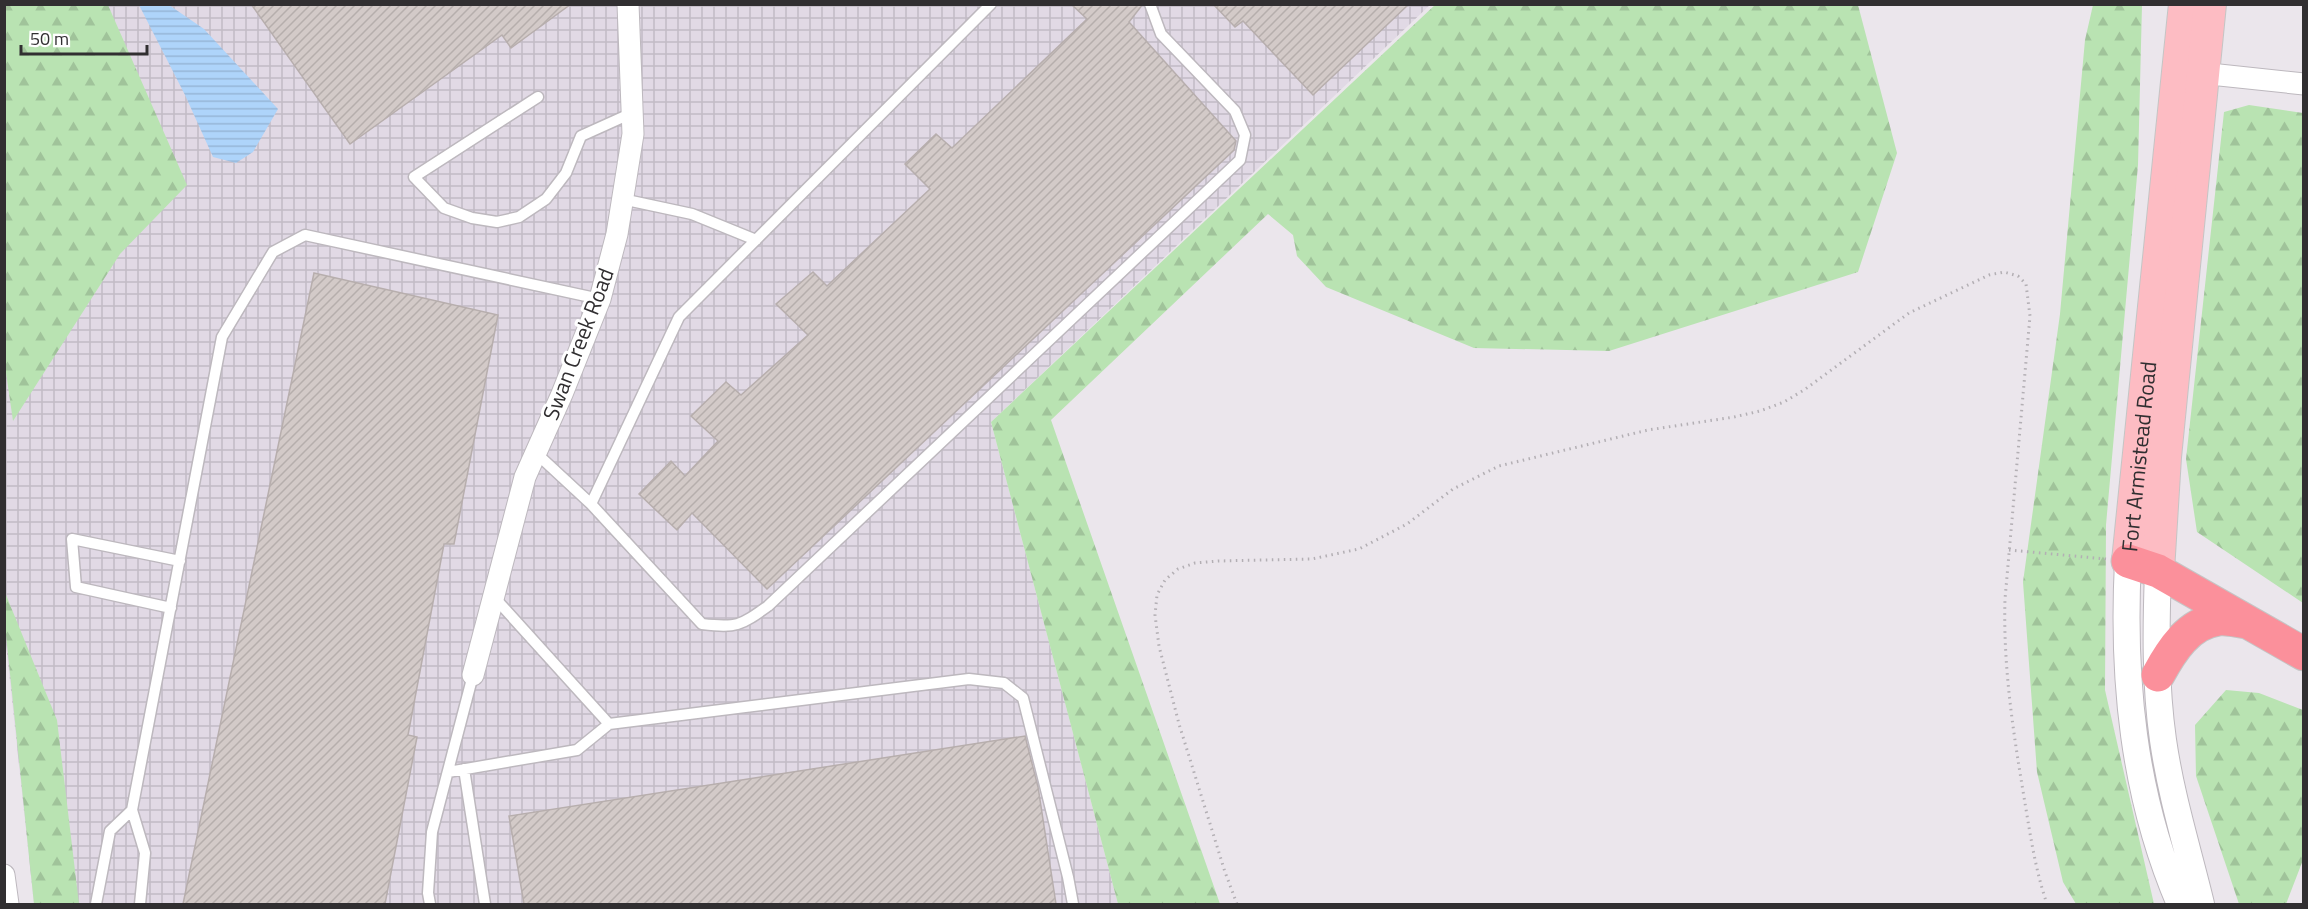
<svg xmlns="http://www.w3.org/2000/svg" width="2308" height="909" viewBox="0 0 2308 909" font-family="'Titillium Web',sans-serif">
	<defs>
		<pattern id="industrial-grid" width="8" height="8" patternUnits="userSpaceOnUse" patternTransform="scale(1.5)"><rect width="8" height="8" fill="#e1d9e5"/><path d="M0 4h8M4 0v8" fill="none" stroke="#c2bbc5"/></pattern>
		<pattern id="forest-firs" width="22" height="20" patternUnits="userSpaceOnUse" patternTransform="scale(1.5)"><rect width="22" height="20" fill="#b9e3b2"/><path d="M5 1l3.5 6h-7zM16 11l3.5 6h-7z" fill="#a0c39a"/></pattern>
		<pattern id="water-rules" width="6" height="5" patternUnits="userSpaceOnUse" patternTransform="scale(1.5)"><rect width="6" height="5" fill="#aed4fa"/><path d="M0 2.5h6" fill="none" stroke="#96b6d7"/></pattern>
		<pattern id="building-hatch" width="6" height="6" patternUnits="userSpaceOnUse" patternTransform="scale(1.5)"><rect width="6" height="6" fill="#d3cac8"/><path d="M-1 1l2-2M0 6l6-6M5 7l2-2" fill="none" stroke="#b6aeac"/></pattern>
	</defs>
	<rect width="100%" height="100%" fill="#ebe6ec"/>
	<path fill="url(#industrial-grid)" d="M 4,5 L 1430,5 L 991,422 L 1118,904 L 34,904 L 4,626 Z"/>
	<path fill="url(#forest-firs)" d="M 1436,4 L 1858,5 L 1897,153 L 1858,272 L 1609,351 L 1474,348 L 1326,287 L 1297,256 L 1293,235 L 1268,214 L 1051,420 L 1220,904 L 1118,904 L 991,422 Z
		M 4,5 L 108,5 L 187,185 L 120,254 L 13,421 L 4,359 Z
		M 2093,5 L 2142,5 L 2138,165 L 2106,525 L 2105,690 L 2154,904 L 2076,904 L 2063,882 L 2037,772 L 2023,582 L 2060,314 L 2085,40 Z
		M 2249,105 L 2303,113 L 2303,603 L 2197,532 L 2186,459 L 2224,112 Z
		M 4,590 L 57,720 L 79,904 L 34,904 L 5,626 Z
		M 2226,690 L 2259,693 L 2303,710 L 2303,860 L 2286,904 L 2239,904 L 2196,776 L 2195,725 Z"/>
	<path fill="url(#water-rules)" d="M 139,5 L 169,5 L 204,29 L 278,109 L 253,152 L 236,163 L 213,157 L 185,95 Z"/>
	<path fill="url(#building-hatch)" stroke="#b7aead" stroke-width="1.5" d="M 251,4 L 571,4 L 511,48 L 502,35 L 350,144 Z
		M 1071,4 L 1143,4 L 1129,22 L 1236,141 L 1234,150 L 767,589 L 692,513 L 677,530 L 639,494 L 671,461 L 685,476 L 718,441 L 691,416 L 726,382 L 741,395 L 808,335 L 776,304 L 813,272 L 827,286 L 930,189 L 905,164 L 936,134 L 952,148 L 1087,19 Z
		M 1213,4 L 1409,4 L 1313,95 L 1243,21 L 1235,27 Z
		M 314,273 L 498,315 L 454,544 L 444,544 L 408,735 L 417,737 L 385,904 L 183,904 Z
		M 1025,736 L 1038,787 L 1056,904 L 524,904 L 509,816 Z"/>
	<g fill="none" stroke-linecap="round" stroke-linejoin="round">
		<defs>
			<path id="service" d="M 538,97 L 414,177 L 444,208 L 472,218 L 497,222 L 519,217 L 546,199 L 566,173 L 581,136 L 632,113
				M 622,199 L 692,214 L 756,240
				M 536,453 L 591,504 L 702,624 C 737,628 740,626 768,606 L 1240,160 L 1245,135 L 1235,111 L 1161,34 L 1150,4
				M 591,504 L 679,317 L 991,4
				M 494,597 L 609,724 L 969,679 L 1004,683 L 1023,698 L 1068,877 L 1073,904
				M 171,608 L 76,587 L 72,539 L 180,561
				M 464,769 L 485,904
				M 448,772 L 577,750 L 609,724
				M 132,810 L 145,853 L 140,904
				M 96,904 L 110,831 L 132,810 L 222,337 L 273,252 L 305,235 L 600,299
				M 430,904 L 428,893 L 432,832 L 473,675"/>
			<path id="minor" d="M 2191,72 L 2304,84
				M 473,675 L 525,477 L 562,394 L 600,299 L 617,234 L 633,134 L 628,4
				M 4,875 L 8,904"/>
			<path id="tertiary" d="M 2128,561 C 2122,678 2133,795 2180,904
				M 2158,571 C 2156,627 2155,684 2163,740 C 2171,796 2188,850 2201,904"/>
			<g id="primary">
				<path id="s1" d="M 2128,561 L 2185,4"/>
				<path d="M 2158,571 L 2165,457 L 2210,4"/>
			</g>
			<path id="motorway" d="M 2128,561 L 2158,571 L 2304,654
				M 2158,675 C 2171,651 2188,623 2219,619 C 2228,618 2238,621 2247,622"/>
		</defs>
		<use href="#service" stroke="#bdb8be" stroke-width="13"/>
		<use href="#minor" stroke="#bdb8be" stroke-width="23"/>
		<use href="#tertiary" stroke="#bdb8be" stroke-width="28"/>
		<use href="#primary" stroke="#c5c5c5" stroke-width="34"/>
		<use href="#motorway" stroke="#c5c5c5" stroke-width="35"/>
		<path stroke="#b3afb4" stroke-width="3" stroke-dasharray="1.5 4.5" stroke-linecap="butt" d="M 2009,550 L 2106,559
			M 1237,904 L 1225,872 L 1179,724 L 1159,646 L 1155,615 L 1157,595 L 1165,580 L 1178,569 L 1195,563 L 1218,561 L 1312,559 L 1359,549 L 1407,524 L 1453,489 L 1499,466 L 1648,430 L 1734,417 L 1760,411 L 1784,402 L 1804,390 L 1909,313 L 1989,275 L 2004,272 L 2018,276 L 2026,284 L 2030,316 L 2005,599 C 2003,666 2013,731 2024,797 C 2030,833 2035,869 2047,904"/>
		<use href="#service" stroke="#fff" stroke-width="10"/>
		<use href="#minor" stroke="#fff" stroke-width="21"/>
		<use href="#tertiary" stroke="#fff" stroke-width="26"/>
		<use href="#primary" stroke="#fdbcc3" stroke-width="32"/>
		<use href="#motorway" stroke="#fb909b" stroke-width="33"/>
	</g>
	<g text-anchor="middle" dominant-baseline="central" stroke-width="6" stroke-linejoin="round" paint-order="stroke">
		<g font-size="22" fill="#312f31" stroke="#fff">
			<text transform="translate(578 344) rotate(-69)">Swan Creek Road</text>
			<text stroke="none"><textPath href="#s1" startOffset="105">Fort Armistead Road</textPath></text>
		</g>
	</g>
	<rect width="2308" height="909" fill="none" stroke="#312f31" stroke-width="12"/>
	<path d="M21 45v9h126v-9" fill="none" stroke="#312f31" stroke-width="3"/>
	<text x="30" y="45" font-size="18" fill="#312f31" stroke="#ffffff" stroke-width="4.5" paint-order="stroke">50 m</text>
</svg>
